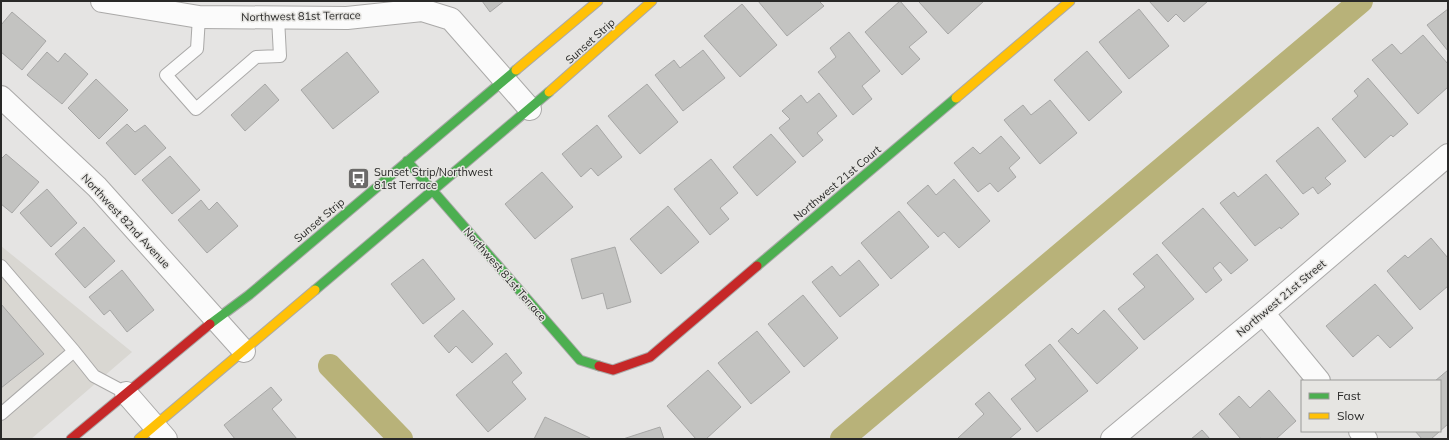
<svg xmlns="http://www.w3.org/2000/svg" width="1449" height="440" viewBox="0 0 1449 440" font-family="Mulish,sans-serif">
	<rect width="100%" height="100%" fill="#e5e4e3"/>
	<path fill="#d9d7d2" d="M 1,246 L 132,352 L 31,439 L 1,439 Z"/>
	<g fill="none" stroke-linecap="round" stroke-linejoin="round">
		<path stroke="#b8b279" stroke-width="24" d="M 330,366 L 401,439
			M 842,439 L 1361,1"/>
	</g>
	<path fill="#c3c3c1" stroke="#a7a7a6" d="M 482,1 L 504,1 L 490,12 Z
		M 758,1 L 819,1 L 824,6 L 787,36 Z
		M 900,1 L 927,32 L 909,47 L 920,59 L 902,75 L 865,32 Z
		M 920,1 L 984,1 L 948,34 L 919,2 Z
		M 1149,1 L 1208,1 L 1184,22 L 1176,14 L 1168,22 Z
		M 742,4 L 777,45 L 740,77 L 704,36 Z
		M 1139,9 L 1169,46 L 1129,79 L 1099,42 Z
		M 1448,9 L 1448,51 L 1427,25 Z
		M 12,12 L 46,41 L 22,70 L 1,52 L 1,25 Z
		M 849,32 L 880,71 L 862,86 L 872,99 L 853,115 L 818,72 L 836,57 L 830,48 Z
		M 1423,35 L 1448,64 L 1448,87 L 1418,114 L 1372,60 L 1392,44 L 1401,54 Z
		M 703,50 L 725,78 L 683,111 L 655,75 L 674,60 L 680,68 Z
		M 1087,51 L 1122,92 L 1089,121 L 1054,80 Z
		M 47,52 L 58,62 L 65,53 L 88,74 L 62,104 L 27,75 Z
		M 347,52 L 379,92 L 333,129 L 301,90 Z
		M 1368,78 L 1408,124 L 1393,137 L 1391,135 L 1365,158 L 1332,119 L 1358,96 L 1354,91 Z
		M 96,79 L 128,110 L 99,139 L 68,108 Z
		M 265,84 L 279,100 L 245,131 L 231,115 Z
		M 647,84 L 678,122 L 640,154 L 608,116 Z
		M 819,93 L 837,116 L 817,133 L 823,140 L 803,157 L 779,128 L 790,119 L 782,111 L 801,95 L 807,103 Z
		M 1050,100 L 1077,133 L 1040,164 L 1004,120 L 1023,105 L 1031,115 Z
		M 127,124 L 135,132 L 145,125 L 166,148 L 135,175 L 106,143 Z
		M 597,125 L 622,157 L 598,176 L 591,168 L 581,177 L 562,154 Z
		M 1318,127 L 1346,161 L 1325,178 L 1331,184 L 1318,194 L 1313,187 L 1303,194 L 1276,161 Z
		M 771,134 L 796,162 L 757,196 L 733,167 Z
		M 1001,136 L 1020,158 L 1009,168 L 1016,177 L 998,192 L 990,183 L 978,192 L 954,163 L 973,147 L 980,154 Z
		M 6,154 L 39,182 L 12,213 L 1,204 L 1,159 Z
		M 170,156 L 200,190 L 172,214 L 142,180 Z
		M 711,159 L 738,193 L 720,208 L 729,219 L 710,235 L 674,189 Z
		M 542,172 L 573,207 L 535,239 L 505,204 Z
		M 1266,174 L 1299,214 L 1281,229 L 1280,227 L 1255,246 L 1220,203 L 1234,192 L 1238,197 Z
		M 954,179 L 990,221 L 959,248 L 944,232 L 938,237 L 907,203 L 928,185 L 936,195 Z
		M 47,189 L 77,223 L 51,247 L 20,213 Z
		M 201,200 L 209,210 L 217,202 L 238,226 L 207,253 L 178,220 Z
		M 668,206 L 699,242 L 661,274 L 630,239 Z
		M 1203,208 L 1248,260 L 1231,274 L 1220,262 L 1213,268 L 1222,280 L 1206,293 L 1162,243 Z
		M 899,211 L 929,247 L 891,279 L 861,243 Z
		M 84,227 L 115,261 L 85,288 L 55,254 Z
		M 1431,238 L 1448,258 L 1448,286 L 1420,310 L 1387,271 L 1405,255 L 1408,258 Z
		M 615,247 L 631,302 L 607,309 L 603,293 L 582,299 L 571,259 Z
		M 1157,254 L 1194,299 L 1144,340 L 1118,309 L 1145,287 L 1133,274 Z
		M 423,259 L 455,299 L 423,324 L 391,284 Z
		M 859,260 L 879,285 L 840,317 L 812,282 L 832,266 L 840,276 Z
		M 122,270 L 154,310 L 127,332 L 110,310 L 104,315 L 89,297 Z
		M 1375,284 L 1413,328 L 1390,348 L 1378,335 L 1353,357 L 1326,326 Z
		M 803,295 L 838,338 L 804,367 L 768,324 Z
		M 1,304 L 44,354 L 1,388 Z
		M 463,310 L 493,344 L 472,363 L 456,346 L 449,353 L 434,336 Z
		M 1104,310 L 1138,348 L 1097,384 L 1058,341 L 1072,328 L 1078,334 Z
		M 757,331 L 790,372 L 751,404 L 718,363 Z
		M 1050,344 L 1088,391 L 1037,432 L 1011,399 L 1036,379 L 1025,365 Z
		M 506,353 L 522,373 L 512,382 L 526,399 L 488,432 L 456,395 Z
		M 708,370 L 741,407 L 706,439 L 696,439 L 667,406 Z
		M 1448,370 L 1448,424 L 1431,439 L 1422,439 L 1415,431 L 1440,431 L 1440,381 L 1435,381 Z
		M 271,387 L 282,400 L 272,409 L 297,439 L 235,439 L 224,425 Z
		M 1269,390 L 1296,421 L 1276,439 L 1262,439 L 1261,438 L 1259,439 L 1241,439 L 1219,414 L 1239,396 L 1250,408 Z
		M 989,392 L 1021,429 L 1009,439 L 959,439 L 958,438 L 984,414 L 975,404 Z
		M 545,417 L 590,438 L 589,439 L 534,439 Z
		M 660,427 L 664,439 L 623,439 Z
		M 1202,430 L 1210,439 L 1191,439 Z"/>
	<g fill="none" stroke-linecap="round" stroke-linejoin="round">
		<defs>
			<path id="lane" d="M 199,17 L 197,49 L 166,75 L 196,109 L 256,57 L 280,56 L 278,18
				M 1,266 L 74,351 L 94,376 L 126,393
				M 1,414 L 74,351"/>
			<path id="street" d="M 102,1 L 199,17 L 347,18 L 422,10 L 451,19 L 530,109
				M 1,97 L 97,187 L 244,351
				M 1263,313 L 1319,381
				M 126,393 L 166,439
				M 1360,431 L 1366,439
				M 1112,439 L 1263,313 L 1448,155"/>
			<path id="fast" d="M 407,161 L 580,360 L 599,366
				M 757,266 L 956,98
				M 315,290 L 549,92
				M 210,324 L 249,295 L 516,70"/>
			<path id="slow" d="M 516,70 L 598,1
				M 549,92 L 652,1
				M 956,98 L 1070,1
				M 139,439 L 315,290"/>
			<path id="jam" d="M 599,366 L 613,370 L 650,357 L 757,266
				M 71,439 L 210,324"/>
		</defs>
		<use href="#lane" stroke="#aaa9a8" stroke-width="14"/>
		<use href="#street" stroke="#aaa9a8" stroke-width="24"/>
		<use href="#fast" stroke="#aaa9a8" stroke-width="11"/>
		<use href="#slow" stroke="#aaa9a8" stroke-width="11"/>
		<use href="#jam" stroke="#aaa9a8" stroke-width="11"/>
		<use href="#lane" stroke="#fbfbfb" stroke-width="12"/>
		<use href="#street" stroke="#fbfbfb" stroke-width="22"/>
		<use href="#fast" stroke="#4caf50" stroke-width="9"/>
		<use href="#slow" stroke="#ffc107" stroke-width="9"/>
		<use href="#jam" stroke="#c62828" stroke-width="9"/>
	</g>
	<defs>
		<symbol id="bus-square" viewBox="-11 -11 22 22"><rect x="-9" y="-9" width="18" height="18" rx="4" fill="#6b6a69" stroke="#e6e5e2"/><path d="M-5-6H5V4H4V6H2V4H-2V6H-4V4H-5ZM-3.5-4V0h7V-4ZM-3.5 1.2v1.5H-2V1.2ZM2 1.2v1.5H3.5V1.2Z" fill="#fff"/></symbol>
	</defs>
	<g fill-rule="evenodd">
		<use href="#bus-square" x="346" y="166" width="25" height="25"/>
	</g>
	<g text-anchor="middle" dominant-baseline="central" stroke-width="3" stroke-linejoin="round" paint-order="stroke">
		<g font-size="11" fill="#292928" stroke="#e6e5e2">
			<text transform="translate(301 16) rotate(-1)">Northwest 81st Terrace</text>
			<text transform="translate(590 41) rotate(-42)">Sunset Strip</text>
			<text transform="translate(837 183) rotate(-40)">Northwest 21st Court</text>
			<text transform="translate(319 220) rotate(-40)">Sunset Strip</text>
			<text transform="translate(126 221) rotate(47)">Northwest 82nd Avenue</text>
			<text transform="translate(505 274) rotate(49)">Northwest 81st Terrace</text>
			<text transform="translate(1281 298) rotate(-40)">Northwest 21st Street</text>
		</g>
		<g font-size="11" fill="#292928" stroke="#e6e5e2" text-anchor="start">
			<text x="374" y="172">Sunset Strip/Northwest<tspan x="374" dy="13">81st Terrace</tspan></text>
		</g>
	</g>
	<rect width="1449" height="440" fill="none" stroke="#292928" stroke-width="4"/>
	<rect x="1301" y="380" width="140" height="52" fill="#e6e5e2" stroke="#9a9a98"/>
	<rect x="1309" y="393" width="20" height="6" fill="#4caf50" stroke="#9a9a98"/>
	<text x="1337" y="400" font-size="12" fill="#292928">Fast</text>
	<rect x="1309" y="413" width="20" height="6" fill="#ffc107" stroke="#9a9a98"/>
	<text x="1337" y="420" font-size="12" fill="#292928">Slow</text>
</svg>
